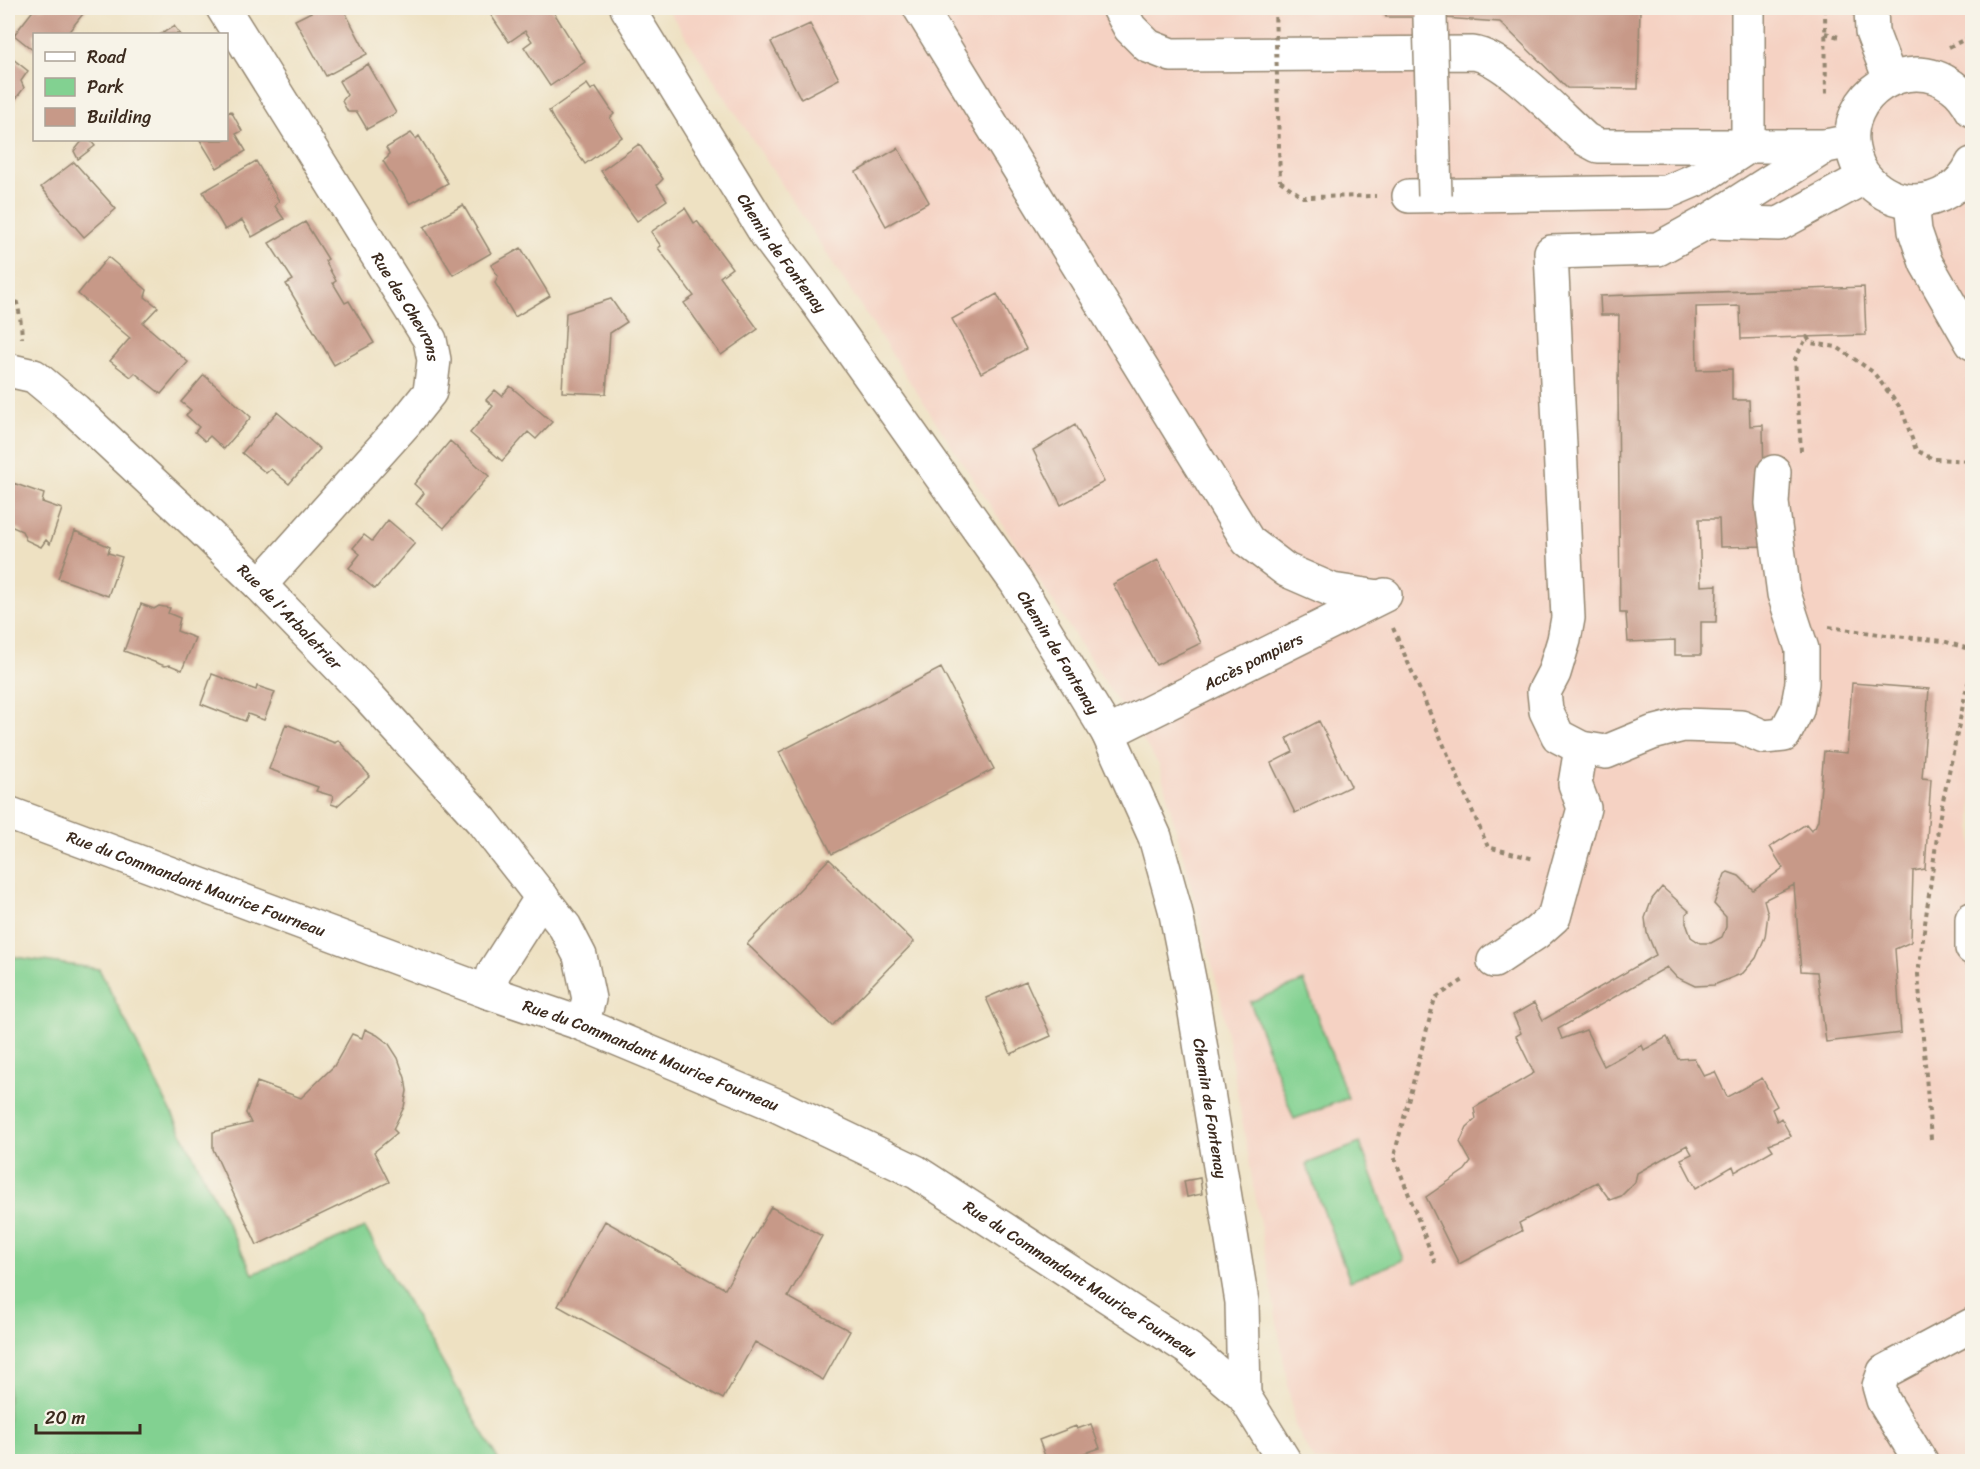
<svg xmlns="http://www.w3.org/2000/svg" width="1980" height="1469" viewBox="0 0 1980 1469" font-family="Sriracha,sans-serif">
	<rect width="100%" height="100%" fill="#f7f3e8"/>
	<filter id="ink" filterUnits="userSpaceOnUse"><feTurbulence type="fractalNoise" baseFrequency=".0167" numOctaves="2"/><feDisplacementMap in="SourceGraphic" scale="12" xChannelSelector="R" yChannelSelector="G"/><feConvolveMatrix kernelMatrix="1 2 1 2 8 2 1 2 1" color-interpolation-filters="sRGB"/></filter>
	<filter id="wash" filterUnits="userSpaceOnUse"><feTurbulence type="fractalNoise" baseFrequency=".008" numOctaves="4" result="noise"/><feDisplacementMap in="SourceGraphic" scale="24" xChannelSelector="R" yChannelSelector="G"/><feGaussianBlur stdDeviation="1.35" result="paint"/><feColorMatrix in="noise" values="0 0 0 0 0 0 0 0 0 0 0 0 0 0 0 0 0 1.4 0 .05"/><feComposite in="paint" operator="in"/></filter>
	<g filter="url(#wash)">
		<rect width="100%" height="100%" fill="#eee1c2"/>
		<path fill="#f5d2c3" d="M 667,8 L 1972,8 L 1972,1461 L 1314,1461 L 1295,1426 L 1221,999 L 1159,765 Z"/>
		<path fill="#82d191" stroke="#5e7e58" stroke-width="1.5" d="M 8,956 L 99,969 L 253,1274 L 365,1228 L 499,1461 L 8,1461 Z
			M 1304,981 L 1348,1098 L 1294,1119 L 1250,1002 Z
			M 1360,1143 L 1404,1260 L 1350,1281 L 1306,1164 Z"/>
		<g id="blocks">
			<path fill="#c79988" d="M 35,8 L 84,8 L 86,10 L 67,34 L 34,34 L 34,51 L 14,35 Z
				M 319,8 L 328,8 L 329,10 L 334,8 L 343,8 L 367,54 L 326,76 L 295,20 Z
				M 486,8 L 551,8 L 585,62 L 550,86 L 524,47 L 532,41 L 525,31 L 509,42 Z
				M 1385,8 L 1640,8 L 1638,89 L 1567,88 L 1500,22 L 1430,17 L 1386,17 Z
				M 810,24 L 839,79 L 801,99 L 771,42 Z
				M 174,26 L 180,34 L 161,34 Z
				M 8,55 L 28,71 L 21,81 L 24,88 L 8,109 Z
				M 368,64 L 396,113 L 367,129 L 357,112 L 348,112 L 342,101 L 347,95 L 339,81 Z
				M 587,84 L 591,90 L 596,87 L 614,114 L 610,118 L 622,137 L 585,164 L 555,122 L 549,111 Z
				M 231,111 L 242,131 L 236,134 L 246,151 L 217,168 L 200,140 L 226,140 L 226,114 Z
				M 411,133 L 416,139 L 419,136 L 448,183 L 410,204 L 383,161 L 388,157 L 389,153 L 386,148 Z
				M 83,140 L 90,140 L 95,146 L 78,159 L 74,151 Z
				M 639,144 L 663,179 L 657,185 L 667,200 L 637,221 L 601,171 Z
				M 898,148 L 929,202 L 886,226 L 856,172 Z
				M 256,161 L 279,201 L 275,206 L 284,219 L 252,237 L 242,220 L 225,230 L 203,192 Z
				M 74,162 L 116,209 L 84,237 L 41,187 Z
				M 463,205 L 491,253 L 453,275 L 424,227 Z
				M 685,208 L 694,223 L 697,221 L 732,268 L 720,277 L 758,329 L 721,355 L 684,303 L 694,296 L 658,248 L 661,246 L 651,232 Z
				M 305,222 L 328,259 L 325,261 L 336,281 L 333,283 L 345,303 L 349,301 L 374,343 L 334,365 L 286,284 L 293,280 L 269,243 Z
				M 521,248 L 550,296 L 515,317 L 495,283 L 498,276 L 491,265 Z
				M 108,257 L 147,290 L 145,297 L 158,307 L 143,323 L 188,362 L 161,394 L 135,373 L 131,377 L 110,361 L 130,338 L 78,294 Z
				M 1864,287 L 1866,335 L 1741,339 L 1740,306 L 1696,307 L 1697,370 L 1732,369 L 1732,400 L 1749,400 L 1750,426 L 1763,425 L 1765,546 L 1720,547 L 1719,519 L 1699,519 L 1701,586 L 1717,585 L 1716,622 L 1701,622 L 1701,655 L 1675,655 L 1675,640 L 1628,642 L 1626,613 L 1620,613 L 1618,387 L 1619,315 L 1601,315 L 1600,296 Z
				M 997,294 L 1026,349 L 981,373 L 952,319 Z
				M 611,299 L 627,322 L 610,333 L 606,394 L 562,392 L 566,313 Z
				M 204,375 L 251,417 L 224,449 L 210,436 L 205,441 L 195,432 L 199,427 L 186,415 L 191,410 L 181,402 Z
				M 510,386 L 552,422 L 536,439 L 528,432 L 502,461 L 470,433 L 493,406 L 486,400 L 495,390 L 502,396 Z
				M 277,412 L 320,449 L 289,484 L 271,469 L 266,473 L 242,453 Z
				M 1075,425 L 1104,482 L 1061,505 L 1033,450 Z
				M 450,441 L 489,476 L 444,528 L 416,504 L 424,493 L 414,484 Z
				M 13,483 L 44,494 L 42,502 L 62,509 L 50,544 L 46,540 L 41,547 L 26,540 L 22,531 L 8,525 L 8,500 Z
				M 388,520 L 415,543 L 375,589 L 349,568 L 360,554 L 353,548 L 364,535 L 372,541 Z
				M 75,531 L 110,547 L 108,553 L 122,557 L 108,596 L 58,578 Z
				M 1158,560 L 1201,643 L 1156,665 L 1113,584 Z
				M 141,604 L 154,609 L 159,606 L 170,608 L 168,613 L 180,618 L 177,631 L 195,638 L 182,670 L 170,665 L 165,666 L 124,651 Z
				M 941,668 L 994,769 L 832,854 L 779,752 Z
				M 212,674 L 256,690 L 257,686 L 275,692 L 264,720 L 248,714 L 245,721 L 201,704 Z
				M 1852,683 L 1929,689 L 1922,778 L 1931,779 L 1925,869 L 1913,871 L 1911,942 L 1895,949 L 1901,1033 L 1826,1042 L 1817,972 L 1801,971 L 1794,885 L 1764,900 L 1768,914 L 1765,937 L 1756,958 L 1743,973 L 1714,985 L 1695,986 L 1676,977 L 1667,967 L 1558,1029 L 1562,1039 L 1586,1030 L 1604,1066 L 1642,1045 L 1644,1050 L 1667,1037 L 1678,1059 L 1694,1058 L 1704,1076 L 1715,1072 L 1727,1097 L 1762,1078 L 1777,1106 L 1772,1109 L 1777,1121 L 1781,1118 L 1791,1136 L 1769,1144 L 1773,1150 L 1735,1172 L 1733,1166 L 1696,1188 L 1681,1159 L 1692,1154 L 1687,1145 L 1637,1173 L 1635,1182 L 1621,1196 L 1610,1200 L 1597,1182 L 1519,1223 L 1522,1231 L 1459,1264 L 1426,1197 L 1465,1170 L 1471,1162 L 1460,1142 L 1467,1127 L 1476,1119 L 1474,1108 L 1534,1073 L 1516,1036 L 1521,1033 L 1513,1015 L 1534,1003 L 1543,1020 L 1656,955 L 1647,933 L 1645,918 L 1652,899 L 1662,887 L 1689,911 L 1686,914 L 1686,923 L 1691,937 L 1700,943 L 1711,943 L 1722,937 L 1726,927 L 1726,917 L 1714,904 L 1725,874 L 1728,872 L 1739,876 L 1753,890 L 1783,868 L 1770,847 L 1806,824 L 1811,830 L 1815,827 L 1818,820 L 1824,751 L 1847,753 Z
				M 1319,721 L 1351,786 L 1295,813 L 1271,763 L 1293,752 L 1287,738 Z
				M 286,724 L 335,743 L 338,740 L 370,776 L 337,806 L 331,804 L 333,796 L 316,791 L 318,787 L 269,769 Z
				M 829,859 L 914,942 L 832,1026 L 747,944 Z
				M 1026,981 L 1051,1036 L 1011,1054 L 986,998 Z
				M 365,1029 L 377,1035 L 389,1044 L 398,1058 L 405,1078 L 407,1091 L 404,1107 L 393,1129 L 397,1133 L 374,1152 L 389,1182 L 257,1245 L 213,1149 L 213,1132 L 251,1123 L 246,1113 L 257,1082 L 301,1098 L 334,1066 L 352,1034 L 362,1038 Z
				M 1200,1178 L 1202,1194 L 1187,1197 L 1184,1181 Z
				M 771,1207 L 822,1236 L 788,1297 L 850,1331 L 823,1380 L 755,1342 L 723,1399 L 558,1306 L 605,1221 L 725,1289 Z
				M 1091,1424 L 1100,1448 L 1085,1453 L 1088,1461 L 1047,1461 L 1039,1440 L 1076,1426 L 1077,1429 Z"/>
		</g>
	</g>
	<g filter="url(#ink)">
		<use href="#blocks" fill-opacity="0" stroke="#948670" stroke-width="1.5"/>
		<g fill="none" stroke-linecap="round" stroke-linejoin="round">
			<defs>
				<g id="minor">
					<path id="s1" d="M 223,8 L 430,340 L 434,360 L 430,392 L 406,422 L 260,585"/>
					<path id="s2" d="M 627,8 L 768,237 L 817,302 L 1016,582 L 1108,733 L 1155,837 L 1175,909 L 1192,994 L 1242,1302 L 1244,1396"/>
					<path d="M 920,8 L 1248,541 L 1286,570 L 1332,590 L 1379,597"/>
					<path d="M 1119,8 L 1130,28 L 1148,46 L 1171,55 L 1473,53 C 1505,57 1559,116 1585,139 L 1598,146 L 1826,146"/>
					<path d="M 1871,8 L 1872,32 L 1890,79"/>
					<path d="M 1972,110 C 1967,101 1961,92 1952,86 C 1907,52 1842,95 1853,149 C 1855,161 1860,172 1869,181 C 1881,193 1896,201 1914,201 C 1939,201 1961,187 1972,164"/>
					<path d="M 1409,196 L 1667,192 L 1702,177 L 1748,147 L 1748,8"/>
					<path d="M 1912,201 L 1915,231 L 1926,263 L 1972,343"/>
					<path d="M 1707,222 L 1779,224 L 1865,177"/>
					<path id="s3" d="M 8,370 L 34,376 L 75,410 L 201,528 L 260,585 L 368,696 L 482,821 L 565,927 L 580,956 L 589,999 L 582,1024"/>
					<path d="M 1774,472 L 1772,503 L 1784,594 L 1802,649 L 1802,683 L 1797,710 L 1784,735 L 1764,737 L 1741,727 L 1683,725 L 1652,733 L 1606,752 L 1581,748 L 1558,736 L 1546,711 L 1544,692 L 1554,673 L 1564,640 L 1568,618 L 1551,252 L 1658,249 L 1707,222 L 1826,146 L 1851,141"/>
					<path id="s4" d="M 1108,733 L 1385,595"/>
					<path id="s5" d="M 8,813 L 488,992 L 582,1024 L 776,1105 L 916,1172 L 1189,1349 L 1244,1396 L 1285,1462"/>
					<path d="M 1972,919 L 1972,948"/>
					<path d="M 1494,961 L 1536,933 L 1554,917 L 1584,808 L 1575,784 L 1581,748"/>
					<path d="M 488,992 L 494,972 L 542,897"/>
					<path d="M 1921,1462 L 1883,1400 L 1879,1386 L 1884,1372 L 1972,1325"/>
				</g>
			</defs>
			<use href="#minor" stroke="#948670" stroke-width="36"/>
			<path stroke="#948670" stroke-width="4" stroke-dasharray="4.5 4.5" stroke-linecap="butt" d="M 1825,8 L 1826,97
				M 1825,33 L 1839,37
				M 1949,47 L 1972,36
				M 1280,181 L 1303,197 L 1376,196
				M 8,285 C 19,299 21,320 22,338
				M 1801,451 L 1795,359 L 1807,337 L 1811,343 L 1837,347 L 1873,372 L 1902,410 L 1916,450 L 1933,459 L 1972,461
				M 1829,627 L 1886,635 L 1943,641 L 1972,650
				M 1393,628 L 1488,847 L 1534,859
				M 1931,1139 L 1918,974 L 1940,815 L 1967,686 L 1972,675
				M 1435,1263 L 1394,1156 L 1435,998 L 1465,979"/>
			<use href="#minor" stroke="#fff" stroke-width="33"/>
			<defs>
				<path id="minor-bridge" d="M 1430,17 L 1435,196"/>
			</defs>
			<use href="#minor-bridge" stroke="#948670" stroke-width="36" stroke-linecap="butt"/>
			<path stroke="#948670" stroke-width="4" stroke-dasharray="4.5 4.5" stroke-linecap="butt" d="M 1275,8 L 1280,181"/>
			<use href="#minor-bridge" stroke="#fff" stroke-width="33"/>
		</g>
	</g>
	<g text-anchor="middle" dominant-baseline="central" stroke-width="4.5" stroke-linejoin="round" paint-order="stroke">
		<g font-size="16" fill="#3b2a1e" stroke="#f7f3e8">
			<text stroke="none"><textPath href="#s2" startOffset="290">Chemin de Fontenay</textPath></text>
			<text stroke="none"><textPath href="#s1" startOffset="351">Rue des Chevrons</textPath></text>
			<text stroke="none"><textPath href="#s3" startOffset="378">Rue de l'Arbaletrier</textPath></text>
			<text stroke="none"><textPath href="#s2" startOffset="776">Chemin de Fontenay</textPath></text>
			<text stroke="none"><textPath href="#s4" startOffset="162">Accès pompiers</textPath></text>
			<text stroke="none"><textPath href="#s5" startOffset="201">Rue du Commandant Maurice Fourneau</textPath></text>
			<text stroke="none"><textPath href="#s5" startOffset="687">Rue du Commandant Maurice Fourneau</textPath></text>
			<text stroke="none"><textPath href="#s2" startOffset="1262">Chemin de Fontenay</textPath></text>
			<text stroke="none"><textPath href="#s5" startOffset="1173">Rue du Commandant Maurice Fourneau</textPath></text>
		</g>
	</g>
	<rect width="1980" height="1469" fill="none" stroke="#f7f3e8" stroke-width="30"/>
	<rect x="33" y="33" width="195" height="108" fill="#f7f3e8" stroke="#aca397" stroke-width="1.5"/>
	<rect x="45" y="52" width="30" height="9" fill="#ffffff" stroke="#aca397" stroke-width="1.5"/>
	<text x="87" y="63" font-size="18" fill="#3b2a1e">Road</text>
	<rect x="45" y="78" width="30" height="18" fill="#82d191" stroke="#aca397" stroke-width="1.5"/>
	<text x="87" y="93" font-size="18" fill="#3b2a1e">Park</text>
	<rect x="45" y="108" width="30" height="18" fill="#c79988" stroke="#aca397" stroke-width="1.5"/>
	<text x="87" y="123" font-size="18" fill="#3b2a1e">Building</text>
	<path d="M36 1424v9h104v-9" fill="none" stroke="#3b2a1e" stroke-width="3"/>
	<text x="45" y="1424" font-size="18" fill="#3b2a1e" stroke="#f7f3e8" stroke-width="4.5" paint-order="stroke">20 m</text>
</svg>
